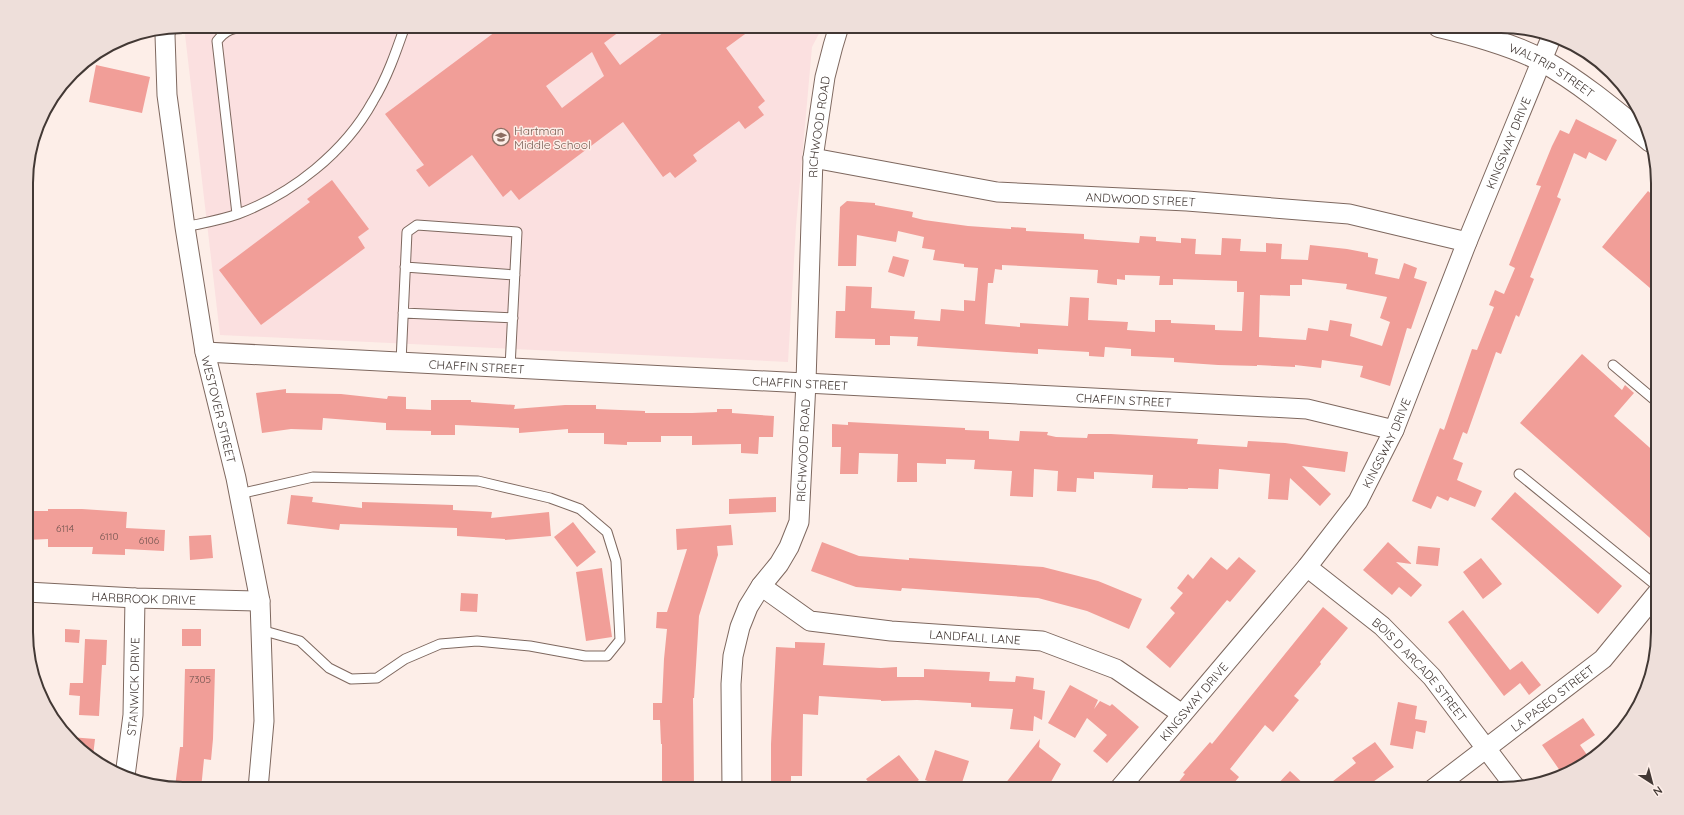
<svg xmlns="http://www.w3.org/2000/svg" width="1684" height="815" viewBox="0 0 1684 815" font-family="Quicksand,sans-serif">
	<rect width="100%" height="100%" fill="#fdeee8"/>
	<path fill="#fbe0e0" d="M 184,26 L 823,26 L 812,47 L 796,226 L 788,362 L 220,335 Z"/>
	<path fill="#f19e98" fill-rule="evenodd" d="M 503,26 L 627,26 L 604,43 L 620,65 L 672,26 L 756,26 L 726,48 L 765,101 L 758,107 L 764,115 L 745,129 L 739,121 L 693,155 L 697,161 L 675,178 L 670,172 L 663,177 L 623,122 L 519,200 L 511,190 L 503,197 L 472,155 L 429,187 L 416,170 L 424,165 L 385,114 ZM 592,52 L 604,76 L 562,108 L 546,86 Z
		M 96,65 L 150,77 L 142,113 L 89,102 Z
		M 1576,119 L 1617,140 L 1606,161 L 1589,152 L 1586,159 L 1574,153 L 1557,197 L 1561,199 L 1530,277 L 1534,279 L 1519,317 L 1516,315 L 1501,354 L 1496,352 L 1467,434 L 1463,432 L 1453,459 L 1463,463 L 1457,480 L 1482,491 L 1475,507 L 1450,497 L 1448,501 L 1437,496 L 1431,509 L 1412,501 L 1440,428 L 1444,430 L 1472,349 L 1477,350 L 1494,307 L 1489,305 L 1495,290 L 1504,294 L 1515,268 L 1509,265 L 1541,186 L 1536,185 L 1552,146 L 1560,130 L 1569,134 Z
		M 332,180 L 369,229 L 358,237 L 365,248 L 261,325 L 219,270 L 310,202 L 307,199 Z
		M 1648,191 L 1657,199 L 1657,294 L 1602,247 Z
		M 847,201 L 875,203 L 875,205 L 913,212 L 912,217 L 924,220 L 968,226 L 1011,229 L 1011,227 L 1026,228 L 1026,231 L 1084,234 L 1084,239 L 1139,243 L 1140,236 L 1156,237 L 1156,241 L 1181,243 L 1181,238 L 1196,239 L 1195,254 L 1221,255 L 1222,238 L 1241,239 L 1240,251 L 1266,252 L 1266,243 L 1282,244 L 1281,259 L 1308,260 L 1310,245 L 1347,249 L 1368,253 L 1368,257 L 1378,259 L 1375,274 L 1399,279 L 1404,263 L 1417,268 L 1414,278 L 1427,282 L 1411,329 L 1407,328 L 1390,386 L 1360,377 L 1363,366 L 1322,360 L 1321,368 L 1295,365 L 1295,367 L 1257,365 L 1257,366 L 1218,365 L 1174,362 L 1174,358 L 1131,356 L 1131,349 L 1105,347 L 1104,357 L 1089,356 L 1089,352 L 1038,349 L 1038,354 L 917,346 L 918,337 L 890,336 L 890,345 L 875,345 L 875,339 L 835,338 L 836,311 L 845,311 L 846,286 L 872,287 L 871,308 L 915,311 L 914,319 L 940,321 L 941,309 L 964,311 L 964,300 L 975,301 L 978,268 L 964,267 L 964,264 L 933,260 L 935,250 L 922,248 L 924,237 L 898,231 L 896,242 L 857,235 L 856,266 L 838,266 L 840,207 ZM 1002,265 L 1098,270 L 1097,283 L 1117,285 L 1117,279 L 1125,280 L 1125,275 L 1160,276 L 1159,285 L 1173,285 L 1173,279 L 1237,281 L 1237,292 L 1244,292 L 1242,331 L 1215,330 L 1215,325 L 1171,323 L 1171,320 L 1155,320 L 1155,332 L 1127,330 L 1128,322 L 1088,320 L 1089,298 L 1070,297 L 1068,326 L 1020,323 L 1020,327 L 985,324 L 988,283 L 993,283 L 995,269 L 1002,270 ZM 1302,279 L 1347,284 L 1346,289 L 1387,297 L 1380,318 L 1390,322 L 1382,346 L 1350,336 L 1352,324 L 1330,320 L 1328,331 L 1308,328 L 1306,340 L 1259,337 L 1260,295 L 1290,296 L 1290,285 L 1302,285 Z
		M 893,256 L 909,260 L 904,277 L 888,272 Z
		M 1582,354 L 1622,390 L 1625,385 L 1634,393 L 1614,416 L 1658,455 L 1658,545 L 1520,423 Z
		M 286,389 L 286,393 L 341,394 L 387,399 L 388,396 L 406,397 L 406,409 L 431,410 L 431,400 L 471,400 L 471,402 L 515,405 L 514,409 L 565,405 L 596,405 L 596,409 L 645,411 L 645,413 L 692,413 L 717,412 L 717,409 L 732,409 L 732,413 L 774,416 L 773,437 L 759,437 L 758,454 L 741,453 L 741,444 L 692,445 L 692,436 L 661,436 L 661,442 L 627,442 L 627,445 L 604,444 L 604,433 L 568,433 L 568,429 L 519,433 L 519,428 L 455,425 L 455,435 L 431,435 L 431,431 L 386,430 L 386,423 L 323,418 L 322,430 L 291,429 L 262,433 L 256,393 Z
		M 848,422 L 965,428 L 965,430 L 989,431 L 989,439 L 1019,441 L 1020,431 L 1048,432 L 1047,435 L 1056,437 L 1087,438 L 1088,434 L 1111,434 L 1198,439 L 1197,444 L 1247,447 L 1248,441 L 1285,443 L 1348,452 L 1345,472 L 1302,466 L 1331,494 L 1320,506 L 1290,478 L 1288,500 L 1268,499 L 1270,474 L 1219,469 L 1218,489 L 1188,488 L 1188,489 L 1152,488 L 1153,475 L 1094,472 L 1094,479 L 1077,478 L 1076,492 L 1057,491 L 1058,471 L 1034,469 L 1033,497 L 1010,496 L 1012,471 L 974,469 L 975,460 L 946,459 L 946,464 L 917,463 L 917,482 L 897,482 L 898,454 L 859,453 L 858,474 L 840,474 L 841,447 L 832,447 L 832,424 L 848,425 Z
		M 1515,492 L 1622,586 L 1598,614 L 1491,519 Z
		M 291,495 L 313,497 L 312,502 L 362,508 L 362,502 L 453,505 L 453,510 L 492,512 L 491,518 L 549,512 L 551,536 L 505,540 L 505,539 L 457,536 L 457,528 L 340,524 L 339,530 L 287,524 Z
		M 776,497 L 776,512 L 729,514 L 729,499 Z
		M 48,509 L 82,509 L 127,512 L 126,528 L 165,530 L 164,551 L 125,549 L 125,555 L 92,554 L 93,547 L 48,547 L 48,539 L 27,540 L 27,511 L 48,511 Z
		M 573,522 L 596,552 L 577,567 L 554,537 Z
		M 731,525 L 733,545 L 717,546 L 718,555 L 699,616 L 694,698 L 693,698 L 694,787 L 662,786 L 662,744 L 661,744 L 660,720 L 653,720 L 653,703 L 662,703 L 664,659 L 667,629 L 656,628 L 657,612 L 667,612 L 687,549 L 677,550 L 676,529 Z
		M 211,535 L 213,558 L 190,560 L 189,536 Z
		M 822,542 L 859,556 L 909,560 L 909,558 L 1043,567 L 1098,581 L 1142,599 L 1129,629 L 1087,611 L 1038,598 L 902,588 L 901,591 L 856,587 L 811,571 Z
		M 1388,542 L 1412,564 L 1396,562 L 1422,585 L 1411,597 L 1399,587 L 1392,595 L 1363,570 Z
		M 1418,546 L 1440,548 L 1438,566 L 1416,564 Z
		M 1211,557 L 1227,570 L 1239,557 L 1256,571 L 1230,602 L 1227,600 L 1170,668 L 1146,647 L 1175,613 L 1170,608 L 1183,593 L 1177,588 L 1188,574 L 1193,579 Z
		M 1481,558 L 1502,584 L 1483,599 L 1463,572 Z
		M 602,568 L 612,637 L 586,641 L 576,572 Z
		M 461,593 L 478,594 L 477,612 L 460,611 Z
		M 1323,607 L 1348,628 L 1320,662 L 1321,664 L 1294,696 L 1299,700 L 1273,732 L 1265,725 L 1230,769 L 1239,777 L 1229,789 L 1173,789 L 1185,774 L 1183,773 L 1210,742 L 1212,744 Z
		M 1463,610 L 1510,670 L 1522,661 L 1541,685 L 1529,695 L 1520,683 L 1504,696 L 1448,622 Z
		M 65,629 L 80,630 L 79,643 L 65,642 Z
		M 182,629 L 201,629 L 201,646 L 182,646 Z
		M 85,639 L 107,640 L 106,665 L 102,665 L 99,716 L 79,715 L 80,696 L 69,695 L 70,683 L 83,683 Z
		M 795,642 L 825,643 L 823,665 L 881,668 L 897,667 L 897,677 L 924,677 L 924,669 L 990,672 L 989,681 L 1015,682 L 1016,676 L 1034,678 L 1033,689 L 1045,691 L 1042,720 L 1034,716 L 1033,731 L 1010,729 L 1013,709 L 971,707 L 971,703 L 917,700 L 881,701 L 881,700 L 819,696 L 818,715 L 803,714 L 802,776 L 791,776 L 791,789 L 771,789 L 771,744 L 776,647 L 795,648 Z
		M 185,669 L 215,669 L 213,739 L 211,760 L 204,759 L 201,789 L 183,789 L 175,787 L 180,747 L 183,747 Z
		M 1070,685 L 1098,700 L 1094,709 L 1100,701 L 1110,706 L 1112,704 L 1139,727 L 1107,763 L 1093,751 L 1107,735 L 1087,718 L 1075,738 L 1048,723 Z
		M 1398,702 L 1417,706 L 1415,719 L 1427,721 L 1425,733 L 1416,731 L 1413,749 L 1390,745 Z
		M 1583,718 L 1595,735 L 1580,745 L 1590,759 L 1563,775 L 1542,745 Z
		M 70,737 L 95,739 L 93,756 L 83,747 Z
		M 1040,739 L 1039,747 L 1061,764 L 1047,789 L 1001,789 Z
		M 1375,742 L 1394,767 L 1363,789 L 1323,789 L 1356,763 L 1352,758 Z
		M 935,750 L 969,761 L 960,789 L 950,789 L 925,780 Z
		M 899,755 L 919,780 L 907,789 L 874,789 L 866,779 Z
		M 1290,771 L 1309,789 L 1273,789 Z"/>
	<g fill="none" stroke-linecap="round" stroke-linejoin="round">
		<defs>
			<path id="lane" d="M 237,214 L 217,41 C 227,28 235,28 250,26
				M 185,227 C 203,223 221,220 238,214 C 292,194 345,152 373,101 C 387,78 396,52 405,26
				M 405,267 L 515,275
				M 403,313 L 513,318
				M 401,362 L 407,232 L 417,225 L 517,232 L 510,367
				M 1613,365 L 1657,402
				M 1519,474 L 1658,587
				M 239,494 L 313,477 L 478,481 L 550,498 L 580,509 L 607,532 L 616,561 L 620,640 L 607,656 L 585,656 L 530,646 L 477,641 L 440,644 L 405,659 L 377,678 L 351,679 L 329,668 L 300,641 L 261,630"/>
			<g id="street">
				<path id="s1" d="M 166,29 L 165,35 L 167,95 L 185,227 L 205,352 L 236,478 L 260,601 L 264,721 L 258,789"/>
				<path id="s2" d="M 813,158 L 997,192 L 1187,201 L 1349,214 L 1467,242"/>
				<path id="s3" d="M 205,352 L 1307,409 L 1394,430"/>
				<path id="s4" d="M 1307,567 L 1382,626 L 1432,677 L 1516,788"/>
				<path id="s5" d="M 761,586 L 810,621 L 891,631 L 1042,641 L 1116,669 L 1182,714"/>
				<path id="s6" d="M 27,592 L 135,598 L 260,601"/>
				<path id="s7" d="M 125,776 L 133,715 L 135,598"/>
				<path id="s8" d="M 732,789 L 731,684 L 733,656 L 740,627 L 748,607 L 761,586 L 779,564 L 789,547 L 799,522 L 806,382 L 813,158 L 825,77 L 833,46 L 839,26"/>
				<path id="s9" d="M 1119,789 L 1307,567 L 1358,501 L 1394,430 L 1467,242 L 1551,38"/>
				<path id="s10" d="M 1433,789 L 1603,659 L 1658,592"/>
			</g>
			<g id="secondary">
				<path id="s11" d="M 1439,26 C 1473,34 1511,44 1543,61 C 1582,83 1617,113 1651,141"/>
			</g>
		</defs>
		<use href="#lane" stroke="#7e685f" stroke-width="11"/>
		<use href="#street" stroke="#7e685f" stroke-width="21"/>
		<use href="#secondary" stroke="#7e685f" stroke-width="24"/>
		<use href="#lane" stroke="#fff" stroke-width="9"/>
		<use href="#street" stroke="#fff" stroke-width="19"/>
		<use href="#secondary" stroke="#fff" stroke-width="22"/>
	</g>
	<defs>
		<symbol id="school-ring" viewBox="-11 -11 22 22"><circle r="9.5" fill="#fdeee8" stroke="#8d6e63" stroke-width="1.5"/><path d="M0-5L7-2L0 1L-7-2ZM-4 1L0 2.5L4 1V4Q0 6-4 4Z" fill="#8d6e63"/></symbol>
	</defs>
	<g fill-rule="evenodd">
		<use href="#school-ring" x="491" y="127" width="20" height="20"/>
	</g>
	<g text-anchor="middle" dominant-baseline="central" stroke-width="3" stroke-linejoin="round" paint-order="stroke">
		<g font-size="10" fill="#6e524d">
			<text x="65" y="528">6114</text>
			<text x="109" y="536">6110</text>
			<text x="149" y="540">6106</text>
			<text x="200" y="679">7305</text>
		</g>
		<g font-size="12" fill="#423834" stroke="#fdeee8">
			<text stroke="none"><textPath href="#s11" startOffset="122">WALTRIP STREET</textPath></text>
			<text stroke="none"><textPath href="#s8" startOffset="680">RICHWOOD ROAD</textPath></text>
			<text stroke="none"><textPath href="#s9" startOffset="763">KINGSWAY DRIVE</textPath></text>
			<text stroke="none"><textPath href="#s2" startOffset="331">ANDWOOD STREET</textPath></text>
			<text stroke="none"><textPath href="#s3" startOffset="272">CHAFFIN STREET</textPath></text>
			<text stroke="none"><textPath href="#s3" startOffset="596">CHAFFIN STREET</textPath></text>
			<text stroke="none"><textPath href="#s3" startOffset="920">CHAFFIN STREET</textPath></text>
			<text stroke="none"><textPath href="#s1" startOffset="385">WESTOVER STREET</textPath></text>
			<text stroke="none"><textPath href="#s9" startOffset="439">KINGSWAY DRIVE</textPath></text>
			<text stroke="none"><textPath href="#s8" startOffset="356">RICHWOOD ROAD</textPath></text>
			<text stroke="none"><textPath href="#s6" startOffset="117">HARBROOK DRIVE</textPath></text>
			<text stroke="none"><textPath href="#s5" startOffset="226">LANDFALL LANE</textPath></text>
			<text stroke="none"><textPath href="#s4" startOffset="153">BOIS D ARCADE STREET</textPath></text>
			<text stroke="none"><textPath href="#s7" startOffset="90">STANWICK DRIVE</textPath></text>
			<text stroke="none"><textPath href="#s10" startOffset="150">LA PASEO STREET</textPath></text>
			<text stroke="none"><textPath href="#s9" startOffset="115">KINGSWAY DRIVE</textPath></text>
		</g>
		<g font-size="12" fill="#785e54" stroke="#fdeee8" text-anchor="start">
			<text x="514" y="130">Hartman<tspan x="514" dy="14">Middle School</tspan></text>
		</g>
	</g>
	<path d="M0 0H1684V815H0ZM183 33H1501A150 150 0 0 1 1651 183V632A150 150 0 0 1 1501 782H183A150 150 0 0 1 33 632V183A150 150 0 0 1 183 33Z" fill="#eedfda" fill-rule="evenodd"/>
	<path fill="none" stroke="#423834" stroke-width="2" d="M183 33H1501A150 150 0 0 1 1651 183V632A150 150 0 0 1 1501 782H183A150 150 0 0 1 33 632V183A150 150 0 0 1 183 33Z"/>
	<g transform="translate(1652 783) rotate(144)" stroke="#fdeee8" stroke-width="3" paint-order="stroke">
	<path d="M0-3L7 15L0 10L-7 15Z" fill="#423834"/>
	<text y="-6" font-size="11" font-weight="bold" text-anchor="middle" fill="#423834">N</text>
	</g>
</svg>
